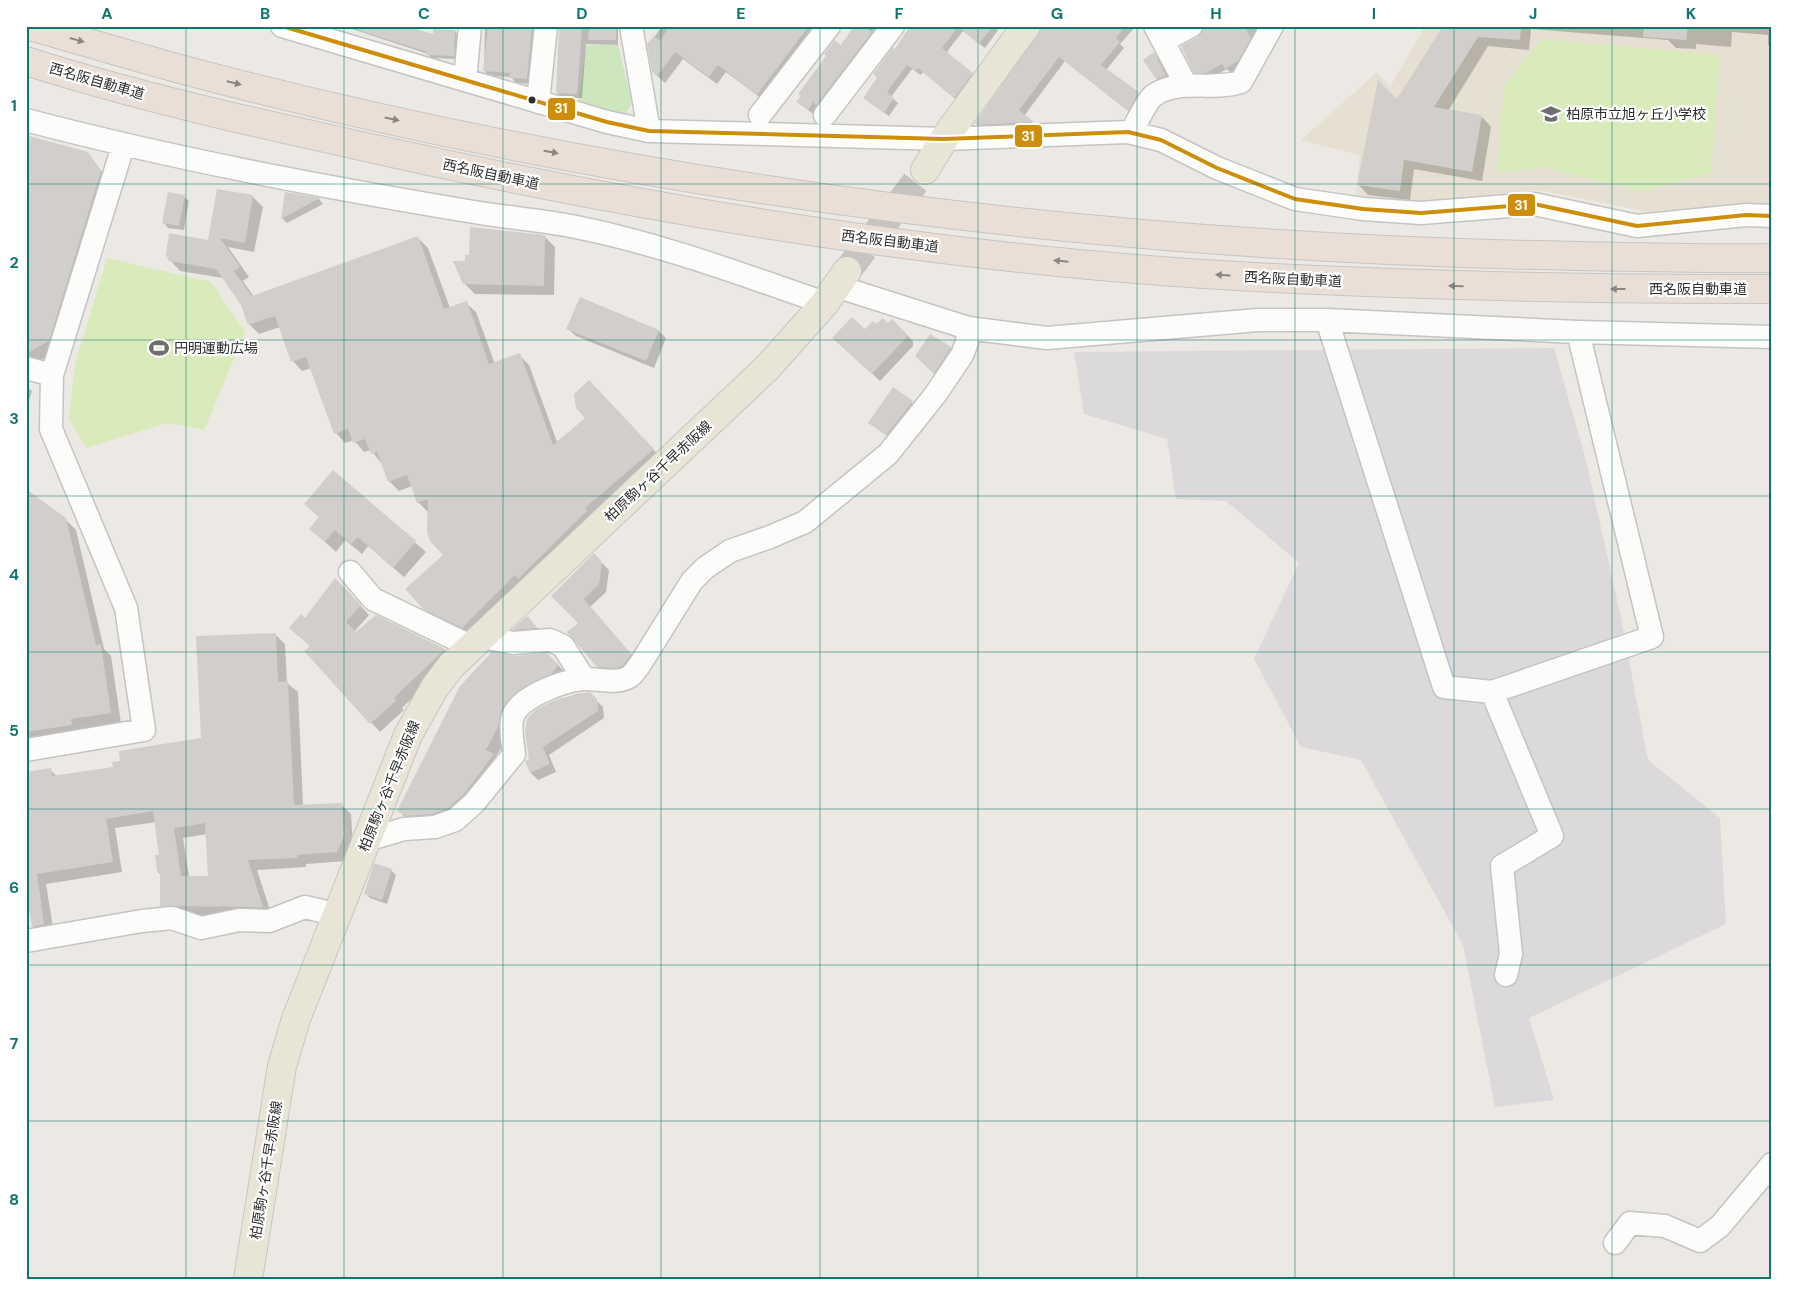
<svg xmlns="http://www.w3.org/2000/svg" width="1798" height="1305" viewBox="0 0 1798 1305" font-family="'DM Sans','Noto Sans JP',sans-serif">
	<rect width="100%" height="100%" fill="#ece8e4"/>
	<path fill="#dcd9db" d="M 1554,348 L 1586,460 L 1620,613 L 1648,760 L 1720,818 L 1726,924 L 1529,1018 L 1554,1100 L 1495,1107 L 1463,945 L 1361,760 L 1301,747 L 1254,659 L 1299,563 L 1226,501 L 1176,499 L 1167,439 L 1084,414 L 1074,352 Z"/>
	<path fill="#e6e0d3" d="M 1425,26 L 1772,26 L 1772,205 L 1649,212 L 1538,190 L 1423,202 L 1356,196 L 1360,155 L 1301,140 L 1377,72 L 1390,87 Z"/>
	<path fill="#cee6be" d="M 586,45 L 618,45 L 632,103 L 625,115 L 578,105 Z"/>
	<path fill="#d9eabb" d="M 1541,39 L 1720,55 L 1711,173 L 1642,191 L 1546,168 L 1497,172 L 1504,87 Z
		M 107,258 L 211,282 L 245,332 L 204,430 L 167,423 L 86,448 L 69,419 L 75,364 Z"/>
	<path fill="#0003" fill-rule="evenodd" d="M 343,26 L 400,26 L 434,36 L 455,31 L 458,35 L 457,59 L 431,58 L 428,54 Z
		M 485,26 L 537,26 L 532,84 L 516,83 L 511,77 L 489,76 L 484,70 Z
		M 560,26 L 618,26 L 618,45 L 586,44 L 582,98 L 562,98 L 557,93 Z
		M 662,26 L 822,26 L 766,102 L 726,72 L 717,84 L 683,59 L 665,83 L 653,72 L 649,45 Z
		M 856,26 L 878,26 L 813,114 L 798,102 Z
		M 912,26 L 993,26 L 998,30 L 985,48 L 963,31 L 946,53 L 976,79 L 959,102 L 923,72 L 921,75 L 912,69 L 891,97 L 898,103 L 889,116 L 864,98 Z
		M 1044,26 L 1136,26 L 1120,44 L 1124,48 L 1106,70 L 1143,98 L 1133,115 L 1065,61 L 1024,116 L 1037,127 L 984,129 L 977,122 Z
		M 1205,26 L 1263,26 L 1243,66 L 1231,73 L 1227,69 L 1212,77 L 1201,77 L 1195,72 Z
		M 1444,26 L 1772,26 L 1772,49 L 1768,45 L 1768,35 L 1732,32 L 1731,47 L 1696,44 L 1696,49 L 1676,48 L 1668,40 L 1531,29 L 1529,50 L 1488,46 L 1448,111 L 1482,117 L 1491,127 L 1482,181 L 1414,169 L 1410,200 L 1368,195 L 1359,185 L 1398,101 Z
		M 1154,54 L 1159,59 L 1170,81 L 1162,83 L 1157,78 Z
		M 26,149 L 87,153 L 110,182 L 58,350 L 26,369 Z
		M 218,190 L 253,197 L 263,207 L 254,252 L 228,247 L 249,277 L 243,281 L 254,297 L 418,238 L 428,248 L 450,308 L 466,303 L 476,312 L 495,364 L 519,355 L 529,365 L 557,442 L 587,418 L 599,391 L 663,460 L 472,637 L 434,618 L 424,608 L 445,555 L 429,513 L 418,502 L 412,486 L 399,491 L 389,481 L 382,464 L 371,450 L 364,452 L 354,440 L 345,443 L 336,433 L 312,368 L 302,371 L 293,361 L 280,327 L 259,334 L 249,324 L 242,304 L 223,278 L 180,271 L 170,260 L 209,241 Z
		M 286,193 L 319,199 L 323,204 L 287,223 L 282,218 Z
		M 184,197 L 189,201 L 184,230 L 168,228 L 164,223 Z
		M 544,236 L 555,247 L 554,295 L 475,294 L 464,283 L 466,263 Z
		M 888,324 L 905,333 L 913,341 L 913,346 L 880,381 L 842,345 L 876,326 Z
		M 568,329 L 659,331 L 666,338 L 654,368 L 576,336 Z
		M 950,348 L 958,356 L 942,380 L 924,364 Z
		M 26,386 L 32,391 L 26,411 Z
		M 893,389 L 917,407 L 892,439 L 875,427 Z
		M 333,472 L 426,552 L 404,577 L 368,546 L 362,554 L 345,540 L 336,552 L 311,529 L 320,518 L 306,504 Z
		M 26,497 L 65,519 L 76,530 L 104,649 L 111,656 L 121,723 L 80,729 L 81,735 L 26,744 Z
		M 594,555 L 609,570 L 606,592 L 590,607 L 638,662 L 630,673 L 606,674 L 598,666 L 579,623 L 553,596 Z
		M 344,588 L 369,615 L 354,632 L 444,650 L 453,658 L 402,708 L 404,710 L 380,732 L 306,651 L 311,647 L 291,628 L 305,620 Z
		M 532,622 L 540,632 L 519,634 L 514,630 Z
		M 275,634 L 285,644 L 287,683 L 298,692 L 303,806 L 341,804 L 351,814 L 353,846 L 347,861 L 306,864 L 306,867 L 257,870 L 272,916 L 171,915 L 162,905 L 161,875 L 158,872 L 161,856 L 156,822 L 115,828 L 122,872 L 46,884 L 54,934 L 43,936 L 33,926 L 29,900 L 26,901 L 26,773 L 50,770 L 58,777 L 114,768 L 202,739 ZM 207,834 L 209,877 L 189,877 L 183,838 Z
		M 558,665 L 568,675 L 533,696 L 458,818 L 408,820 L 399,811 L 461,687 Z
		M 589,693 L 603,707 L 604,718 L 549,755 L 556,772 L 538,780 L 531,773 L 526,762 L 531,760 L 526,725 L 532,714 L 548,704 L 577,694 Z
		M 391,870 L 396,875 L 387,904 L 370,898 L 365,893 Z"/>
	<path fill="#d1cecb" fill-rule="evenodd" d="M 358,26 L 405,26 L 433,34 L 433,29 L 455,30 L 454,56 L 426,55 L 427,52 L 358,30 Z
		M 488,26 L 532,26 L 527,79 L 509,78 L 510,73 L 483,71 Z
		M 589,26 L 616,26 L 616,40 L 588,40 Z
		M 670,26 L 809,26 L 757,95 L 718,65 L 709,77 L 675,52 L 657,76 L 652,72 L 647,44 L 654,36 L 660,41 Z
		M 854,26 L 863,26 L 872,32 L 816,105 L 813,102 L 808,110 L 796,102 L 801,96 L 798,94 L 826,56 L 824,54 L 835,40 L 841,45 Z
		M 910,26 L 993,26 L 979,44 L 958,27 L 942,48 L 973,73 L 954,98 L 918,68 L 916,71 L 907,65 L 887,92 L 894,98 L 884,113 L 863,98 L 877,78 L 873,74 L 893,47 L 895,49 Z
		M 1043,26 L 1125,26 L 1116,38 L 1120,42 L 1101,65 L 1139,92 L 1128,111 L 1059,57 L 1019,110 L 1034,122 L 978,125 L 975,123 Z
		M 1204,26 L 1244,26 L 1251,38 L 1238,61 L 1225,69 L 1222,64 L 1206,73 L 1194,73 L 1181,46 L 1198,37 Z
		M 1443,26 L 1521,26 L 1520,40 L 1478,37 L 1434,107 L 1482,115 L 1472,172 L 1404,160 L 1400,191 L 1357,185 L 1378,80 L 1397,99 Z
		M 1644,26 L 1688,26 L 1686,40 L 1643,37 Z
		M 559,29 L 582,29 L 577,94 L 556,93 Z
		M 1154,52 L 1166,76 L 1156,79 L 1143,60 Z
		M 29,136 L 88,152 L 101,171 L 49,341 L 26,354 L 26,147 Z
		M 217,189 L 253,195 L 245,243 L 220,238 L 240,267 L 234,271 L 252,296 L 418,236 L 444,309 L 467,301 L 489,364 L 520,353 L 553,445 L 585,418 L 576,408 L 574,394 L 589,380 L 654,449 L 585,508 L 587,511 L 518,579 L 515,575 L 462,628 L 423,609 L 405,589 L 443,555 L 430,541 L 427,531 L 428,499 L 417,503 L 407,475 L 388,482 L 377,452 L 371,454 L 365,439 L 353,443 L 348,429 L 334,434 L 306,357 L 291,362 L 275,316 L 248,325 L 241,305 L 216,269 L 169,261 L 166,255 L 169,233 L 208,240 Z
		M 168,192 L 185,195 L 179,226 L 162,223 Z
		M 285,192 L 303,195 L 320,198 L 281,219 Z
		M 470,227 L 545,235 L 544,286 L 463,284 L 453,261 L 465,261 L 465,255 L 469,255 Z
		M 580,297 L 659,330 L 646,361 L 566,329 Z
		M 852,317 L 865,329 L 873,321 L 876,324 L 883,318 L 888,323 L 892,319 L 906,333 L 906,338 L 872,374 L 832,338 Z
		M 930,334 L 951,347 L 934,374 L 915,356 Z
		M 893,387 L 913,401 L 886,435 L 868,423 Z
		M 333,470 L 416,541 L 393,568 L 358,537 L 351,544 L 335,530 L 325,542 L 309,529 L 319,517 L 304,504 Z
		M 26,489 L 66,518 L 96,645 L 101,644 L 111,713 L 71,719 L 72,725 L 26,732 Z
		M 594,553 L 602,562 L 599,584 L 584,599 L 631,654 L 623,665 L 617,668 L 597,667 L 567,632 L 578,623 L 551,596 Z
		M 335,578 L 361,605 L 346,622 L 356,632 L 376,615 L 445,649 L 394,698 L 396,701 L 370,724 L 304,651 L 310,646 L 289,628 L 301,614 L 305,618 Z
		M 528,616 L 537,628 L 512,630 L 524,619 Z
		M 276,633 L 278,682 L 288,681 L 294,805 L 342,803 L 344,836 L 337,852 L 297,855 L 297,858 L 248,860 L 263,907 L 160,906 L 160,872 L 157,872 L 155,855 L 159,855 L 153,811 L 106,819 L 113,862 L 37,874 L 44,924 L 32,927 L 26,893 L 26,772 L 51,768 L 52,776 L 113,767 L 112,762 L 120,761 L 119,751 L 201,738 L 196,636 ZM 205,823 L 208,876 L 181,876 L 174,828 Z
		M 492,652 L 514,656 L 547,653 L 559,665 L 551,674 L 524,687 L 506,702 L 500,714 L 498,727 L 486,750 L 494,754 L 464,794 L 448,808 L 432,814 L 406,816 L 397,811 L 460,686 Z
		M 590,692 L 597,699 L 598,711 L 543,747 L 550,764 L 530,773 L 525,761 L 529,759 L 525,731 L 527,718 L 538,708 L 558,699 Z
		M 374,863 L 392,869 L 382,900 L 364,894 Z"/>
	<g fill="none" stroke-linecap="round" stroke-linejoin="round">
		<path stroke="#c6c3c0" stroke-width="28" stroke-dasharray="28 14" stroke-linecap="butt" d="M 847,271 L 925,170"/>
		<defs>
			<path id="minor" d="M 282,26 L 607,122 L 649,131 L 944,139 L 1128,132 L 1161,140 L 1217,168 L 1295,199 L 1363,209 L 1421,213 L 1534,204 L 1637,226 L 1746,215 L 1772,216
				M 631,26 L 649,131
				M 1155,26 L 1186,85
				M 1163,41 L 1191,26
				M 465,80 L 470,26
				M 538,102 L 546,26
				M 760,115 L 829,26
				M 825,115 L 893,26
				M 26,120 C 174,159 324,187 474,212 C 508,218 543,220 576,227 C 661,244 743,275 825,303
				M 1131,133 C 1136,124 1146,102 1153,96 C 1176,78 1214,91 1241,82 L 1272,26
				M 836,286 L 968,328 L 1047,338 L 1258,320 L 1327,320 L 1578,332 L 1772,337
				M 1327,320 L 1444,687 L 1492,692 L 1652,637 L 1578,332
				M 26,368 L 52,375
				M 350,572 L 373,599 L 472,647
				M 483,637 L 513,643 L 550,640 L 563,646 L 584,679
				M 1492,692 L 1552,836 L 1502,866 L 1511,954 L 1506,975
				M 26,750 L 144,730 L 126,608 L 51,429 L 52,375 L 123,146
				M 367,840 L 404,829 L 435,827 L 455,820 L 474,803 L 514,754 C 513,744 510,730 512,719 C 517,697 563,681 583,679 C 597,678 616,685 629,677 C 633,675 636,669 639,666 L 692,581 L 705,568 L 730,551 L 770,537 L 805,522 L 888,454 L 935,395 L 962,355 L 967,342 L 968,328
				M 26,941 L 142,921 L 172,918 L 201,928 L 239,920 L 269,921 L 305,907 L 338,915
				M 1615,1243 L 1630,1223 L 1665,1226 L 1700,1241 L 1720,1226 L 1772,1164"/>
			<path id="major" d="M 925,170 L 944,139 L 1026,26
				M 248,1279 L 282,1066 L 296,1019 L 408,735 L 435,687 L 451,666 L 767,368 L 825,303 L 847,271"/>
			<path id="highway" d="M 30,26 C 93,44 155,63 218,79 C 662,193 1119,248 1577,256 C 1642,257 1707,259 1772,258
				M 26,61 C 142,98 261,124 379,150 C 649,210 927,256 1204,274 C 1393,286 1582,289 1772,289"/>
		</defs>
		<use href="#minor" stroke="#c5c4c5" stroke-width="25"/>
		<use href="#major" stroke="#c6c5c4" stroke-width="30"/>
		<use href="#highway" stroke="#c6c5c4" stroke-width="30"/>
		<use href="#minor" stroke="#fcfcfb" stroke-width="22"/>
		<use href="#major" stroke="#e8e4d6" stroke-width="28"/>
		<use href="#highway" stroke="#eadfd6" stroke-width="28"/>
		<defs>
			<path id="bus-1" d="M 282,26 L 607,122 L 649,131 L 944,139 L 1128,132 L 1161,140 L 1217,168 L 1295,199 L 1363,209 L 1421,213 L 1534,204 L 1637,226 L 1746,215 L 1772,216"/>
		</defs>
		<use href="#bus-1" stroke="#fff" stroke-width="8"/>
		<use href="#bus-1" stroke="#cf8e09" stroke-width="4"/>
	</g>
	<defs><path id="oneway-solid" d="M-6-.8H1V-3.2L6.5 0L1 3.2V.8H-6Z" transform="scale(1.25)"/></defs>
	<g fill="#8c8682">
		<use href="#oneway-solid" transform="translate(77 40) rotate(16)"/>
		<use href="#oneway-solid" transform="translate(234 83) rotate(13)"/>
		<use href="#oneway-solid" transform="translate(392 119) rotate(12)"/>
		<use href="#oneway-solid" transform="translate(551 152) rotate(10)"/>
		<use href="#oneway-solid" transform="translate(1061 261) rotate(-174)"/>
		<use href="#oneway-solid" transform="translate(1223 275) rotate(-177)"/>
		<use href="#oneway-solid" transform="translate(1456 286) rotate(-179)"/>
		<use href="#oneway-solid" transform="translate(1618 289) rotate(-180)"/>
	</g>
	<path fill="none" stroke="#0f766e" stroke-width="1" stroke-opacity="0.55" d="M 186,26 L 186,1279M 344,26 L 344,1279M 503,26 L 503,1279M 661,26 L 661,1279M 820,26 L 820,1279M 978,26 L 978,1279M 1137,26 L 1137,1279M 1295,26 L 1295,1279M 1454,26 L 1454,1279M 1612,26 L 1612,1279M 26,184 L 1772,184M 26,340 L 1772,340M 26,496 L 1772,496M 26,652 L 1772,652M 26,809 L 1772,809M 26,965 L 1772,965M 26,1121 L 1772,1121"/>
	<defs>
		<symbol id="school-bare" viewBox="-9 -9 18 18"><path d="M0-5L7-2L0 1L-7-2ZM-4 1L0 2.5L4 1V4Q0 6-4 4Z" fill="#706f6e" stroke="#fff" stroke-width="2.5" paint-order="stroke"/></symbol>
		<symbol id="stadium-bare" viewBox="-9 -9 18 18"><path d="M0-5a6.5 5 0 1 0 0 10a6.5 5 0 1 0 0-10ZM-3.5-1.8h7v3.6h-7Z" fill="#706f6e" stroke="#fff" stroke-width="2.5" paint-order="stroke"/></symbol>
	</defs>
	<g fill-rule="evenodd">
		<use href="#school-bare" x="1537" y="100" width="28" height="28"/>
		<use href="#stadium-bare" x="145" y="334" width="28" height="28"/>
	</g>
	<circle fill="#2e2e2e" stroke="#fff" stroke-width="2" cx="532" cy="100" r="4.5"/>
	<g text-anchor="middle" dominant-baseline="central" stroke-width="4.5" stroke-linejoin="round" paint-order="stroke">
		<g font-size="14" fill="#2e2e2e" stroke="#fff">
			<text transform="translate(97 81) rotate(16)">西名阪自動車道</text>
			<text transform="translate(491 174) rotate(12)">西名阪自動車道</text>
			<text transform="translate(890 241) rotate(7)">西名阪自動車道</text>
			<text transform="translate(1293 279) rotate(3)">西名阪自動車道</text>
			<text x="1698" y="289">西名阪自動車道</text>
			<text transform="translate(658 471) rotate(-43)">柏原駒ヶ谷千早赤阪線</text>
			<text transform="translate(389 786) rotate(-68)">柏原駒ヶ谷千早赤阪線</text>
			<text transform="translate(266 1170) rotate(-81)">柏原駒ヶ谷千早赤阪線</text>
		</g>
		<g font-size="14" fill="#2e2e2e" stroke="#fff" text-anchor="start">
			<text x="1566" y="114">柏原市立旭ヶ丘小学校</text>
			<text x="174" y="348">円明運動広場</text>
		</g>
	</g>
	<g stroke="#fff" stroke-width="2">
		<rect x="547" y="97" width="29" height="24" rx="5" fill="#cf8e09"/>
		<rect x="1014" y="124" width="29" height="24" rx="5" fill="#cf8e09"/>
		<rect x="1507" y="193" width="29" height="24" rx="5" fill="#cf8e09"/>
	</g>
	<g font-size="14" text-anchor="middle" font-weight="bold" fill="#fff">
		<text x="561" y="113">31</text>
		<text x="1028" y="141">31</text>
		<text x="1521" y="210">31</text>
	</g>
	<rect width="1798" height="1305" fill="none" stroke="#ffffff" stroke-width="55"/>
	<rect x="28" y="28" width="1742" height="1250" fill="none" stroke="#0f766e" stroke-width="2"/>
	<g font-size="16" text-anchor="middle" font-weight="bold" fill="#0f766e">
		<text x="107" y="19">A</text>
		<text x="265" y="19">B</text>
		<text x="424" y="19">C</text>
		<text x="582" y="19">D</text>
		<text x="741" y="19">E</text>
		<text x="899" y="19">F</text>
		<text x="1057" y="19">G</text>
		<text x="1216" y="19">H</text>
		<text x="1374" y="19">I</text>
		<text x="1533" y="19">J</text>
		<text x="1691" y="19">K</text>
		<text x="14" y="111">1</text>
		<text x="14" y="268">2</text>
		<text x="14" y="424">3</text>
		<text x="14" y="580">4</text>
		<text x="14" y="736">5</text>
		<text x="14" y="893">6</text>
		<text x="14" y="1049">7</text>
		<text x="14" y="1205">8</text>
	</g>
</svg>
